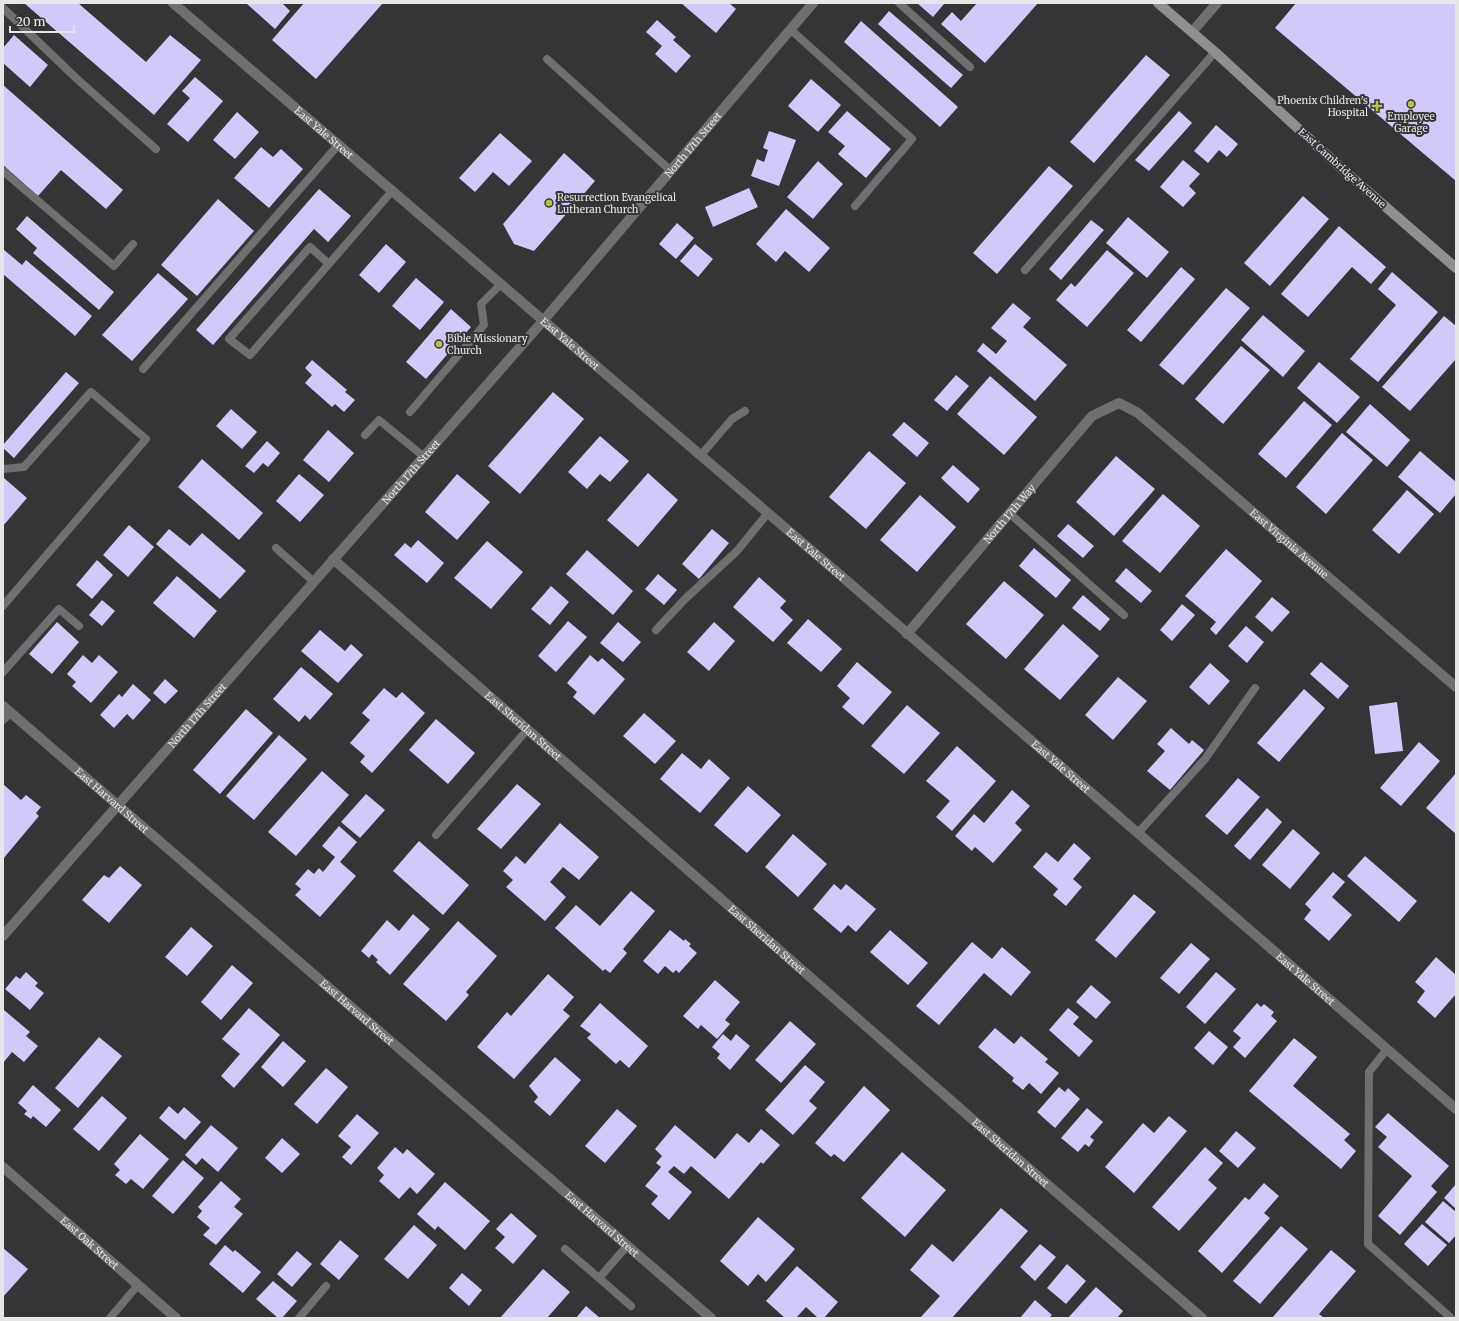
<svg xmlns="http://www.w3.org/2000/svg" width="1459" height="1321" viewBox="0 0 1459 1321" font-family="Merriweather,serif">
	<rect width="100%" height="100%" fill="#353437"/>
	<path fill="#d3c8fa" d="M 24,3 L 78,3 L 146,62 L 170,35 L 201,60 L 154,115 Z
		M 248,3 L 282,3 L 290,11 L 275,29 L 247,4 Z
		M 304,3 L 383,3 L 316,79 L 272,40 Z
		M 681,3 L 729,3 L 736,9 L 716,33 Z
		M 917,3 L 943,3 L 944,4 L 933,17 Z
		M 977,3 L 1038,3 L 985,63 L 941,24 L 952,12 L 961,21 Z
		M 1296,3 L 1456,3 L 1456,181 L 1275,28 Z
		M 889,11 L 963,75 L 951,88 L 878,24 Z
		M 657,20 L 676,37 L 673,40 L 691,56 L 676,73 L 655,54 L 662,46 L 646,32 Z
		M 861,21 L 958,107 L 940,127 L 844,42 Z
		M 14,35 L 48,65 L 30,87 L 3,63 L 3,48 Z
		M 1146,55 L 1170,75 L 1094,163 L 1070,142 Z
		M 195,77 L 223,101 L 188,142 L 167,124 L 190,98 L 182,91 Z
		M 811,79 L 841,105 L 818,132 L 788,106 Z
		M 3,85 L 123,190 L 106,209 L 61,170 L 38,196 L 3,165 Z
		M 847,111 L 891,149 L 866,178 L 838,154 L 845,146 L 828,132 Z
		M 1179,111 L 1192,123 L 1149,171 L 1135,160 Z
		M 237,112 L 259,132 L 235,159 L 213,140 Z
		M 1216,125 L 1238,144 L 1227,157 L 1219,150 L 1208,163 L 1194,151 Z
		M 769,131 L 796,140 L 779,186 L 751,176 L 757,159 L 764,162 L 768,150 L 763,148 Z
		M 500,133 L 532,161 L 509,186 L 493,172 L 475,192 L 459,178 Z
		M 261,147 L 273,157 L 281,149 L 303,169 L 269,208 L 234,178 Z
		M 564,153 L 595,181 L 534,251 L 514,244 L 503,224 Z
		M 1183,160 L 1200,174 L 1189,186 L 1196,193 L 1183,207 L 1160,187 Z
		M 818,161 L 843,184 L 813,219 L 787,197 Z
		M 1049,166 L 1073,186 L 997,274 L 973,253 Z
		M 749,188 L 758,207 L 713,227 L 705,207 Z
		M 319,189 L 351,216 L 328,242 L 314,229 L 213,345 L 196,330 Z
		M 1303,196 L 1329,219 L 1270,286 L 1244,263 Z
		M 218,199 L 254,231 L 197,296 L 161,265 Z
		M 786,209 L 830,248 L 809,272 L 785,251 L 776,262 L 756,244 Z
		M 27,216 L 114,292 L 99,310 L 33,253 L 37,248 L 16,229 Z
		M 1128,217 L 1169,252 L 1147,278 L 1106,243 Z
		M 1091,220 L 1104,230 L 1061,280 L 1049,269 Z
		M 677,223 L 694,238 L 676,259 L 659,244 Z
		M 1339,226 L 1386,267 L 1371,284 L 1352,267 L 1308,317 L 1281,294 Z
		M 386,244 L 406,262 L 379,293 L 359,275 Z
		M 695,244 L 713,259 L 698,277 L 680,261 Z
		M 3,249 L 22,265 L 26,260 L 92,316 L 75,336 L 3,274 Z
		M 1107,250 L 1134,273 L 1087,327 L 1056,300 L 1071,283 L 1075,287 Z
		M 1181,267 L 1195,279 L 1141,342 L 1127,330 Z
		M 1392,272 L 1438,312 L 1378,382 L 1350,359 L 1396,305 L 1378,289 Z
		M 158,273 L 188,299 L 132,361 L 102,335 Z
		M 416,278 L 444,302 L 420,330 L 392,306 Z
		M 1226,288 L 1250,308 L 1183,385 L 1159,365 Z
		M 1013,303 L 1031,318 L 1023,327 L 1067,365 L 1035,401 L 977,351 L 983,343 L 996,354 L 1007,341 L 991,328 Z
		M 451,309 L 471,327 L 426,379 L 406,362 Z
		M 1263,315 L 1305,351 L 1283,377 L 1241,340 Z
		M 1444,316 L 1456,326 L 1456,359 L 1410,411 L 1382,387 Z
		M 1241,346 L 1270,370 L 1223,424 L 1195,399 Z
		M 312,360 L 347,390 L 345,392 L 355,400 L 344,412 L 335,404 L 332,407 L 305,383 L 312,375 L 305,368 Z
		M 1319,362 L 1360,397 L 1337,423 L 1297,388 Z
		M 66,372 L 79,383 L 14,458 L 3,448 L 3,445 Z
		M 956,375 L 969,386 L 947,411 L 934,400 Z
		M 990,376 L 1037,417 L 1004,455 L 957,414 Z
		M 553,392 L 584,419 L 520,494 L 488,466 Z
		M 1304,401 L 1332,425 L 1286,478 L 1258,454 Z
		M 1370,404 L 1410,440 L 1387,467 L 1346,432 Z
		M 231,409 L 257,432 L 242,449 L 216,426 Z
		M 904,422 L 929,443 L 917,457 L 892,435 Z
		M 328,430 L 354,453 L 329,482 L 303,460 Z
		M 1342,433 L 1373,460 L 1326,514 L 1296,487 Z
		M 600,436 L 629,461 L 610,482 L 600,474 L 587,489 L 568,472 Z
		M 267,441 L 280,453 L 268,467 L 263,463 L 254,473 L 245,466 Z
		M 869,451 L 906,483 L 866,529 L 829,497 Z
		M 1420,451 L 1456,482 L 1456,494 L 1440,513 L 1398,477 Z
		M 1116,456 L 1155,489 L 1114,536 L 1076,502 Z
		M 202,459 L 263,513 L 239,540 L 178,487 Z
		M 953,465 L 980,489 L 968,503 L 941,478 Z
		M 648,473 L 678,500 L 638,547 L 607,520 Z
		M 299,474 L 324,495 L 300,522 L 276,501 Z
		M 457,474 L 490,502 L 457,540 L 425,512 Z
		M 4,478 L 27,498 L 3,526 L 3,479 Z
		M 1407,490 L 1434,514 L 1399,554 L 1372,530 Z
		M 1163,494 L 1200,526 L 1160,573 L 1122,541 Z
		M 920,495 L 956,527 L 917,572 L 880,540 Z
		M 1068,524 L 1094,546 L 1083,558 L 1057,536 Z
		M 129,525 L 154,547 L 128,577 L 103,555 Z
		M 169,529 L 190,546 L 202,533 L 246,571 L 220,599 L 156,544 Z
		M 712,529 L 729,543 L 699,579 L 682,564 Z
		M 418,540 L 444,563 L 427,583 L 394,555 L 405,543 L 411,548 Z
		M 487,541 L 523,572 L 491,609 L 454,578 Z
		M 1034,548 L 1071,580 L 1056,598 L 1019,566 Z
		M 1226,549 L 1262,581 L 1216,635 L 1210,629 L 1216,622 L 1185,596 Z
		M 587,550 L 633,591 L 613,615 L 566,574 Z
		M 97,560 L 113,575 L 92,599 L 76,585 Z
		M 1126,568 L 1152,591 L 1141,603 L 1115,581 Z
		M 658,574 L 677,590 L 664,605 L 645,589 Z
		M 177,576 L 217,611 L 194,638 L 153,603 Z
		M 759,577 L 786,601 L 780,608 L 793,620 L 773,642 L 733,607 Z
		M 1004,581 L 1044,615 L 1006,659 L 966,624 Z
		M 551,586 L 569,602 L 550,625 L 531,609 Z
		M 1083,595 L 1110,619 L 1100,631 L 1072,608 Z
		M 1272,597 L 1290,612 L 1272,632 L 1255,617 Z
		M 102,600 L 115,611 L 102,626 L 89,615 Z
		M 1182,604 L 1195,615 L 1172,641 L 1160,630 Z
		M 808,619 L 842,649 L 821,672 L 787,643 Z
		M 568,621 L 587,637 L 556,672 L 538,656 Z
		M 57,622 L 79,642 L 52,674 L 29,654 Z
		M 618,622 L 641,642 L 623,662 L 600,643 Z
		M 714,622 L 735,641 L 709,671 L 687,652 Z
		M 1063,624 L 1099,656 L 1060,700 L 1024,669 Z
		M 1246,626 L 1264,642 L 1247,663 L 1228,646 Z
		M 320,630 L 345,651 L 351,644 L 363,655 L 338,683 L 301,651 Z
		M 83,655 L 92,663 L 99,655 L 118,672 L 91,703 L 72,686 L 76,682 L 67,674 Z
		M 590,655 L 598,662 L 602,658 L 625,679 L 594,715 L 573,697 L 577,692 L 567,683 Z
		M 857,662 L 892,692 L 863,725 L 842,707 L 850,698 L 837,686 Z
		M 1321,662 L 1349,686 L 1338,699 L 1310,674 Z
		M 1210,663 L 1230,681 L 1209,705 L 1189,687 Z
		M 301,667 L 333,694 L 310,720 L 305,715 L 299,722 L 273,699 Z
		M 1118,677 L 1147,701 L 1113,740 L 1085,715 Z
		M 165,679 L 178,691 L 165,704 L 153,693 Z
		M 133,684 L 151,700 L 133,720 L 127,714 L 114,728 L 100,715 L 119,694 L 122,697 Z
		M 384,688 L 396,698 L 402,692 L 425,713 L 372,773 L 360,762 L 365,756 L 350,743 L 370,720 L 362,713 Z
		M 1304,689 L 1325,708 L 1279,762 L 1257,743 Z
		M 1397,702 L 1403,751 L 1375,754 L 1369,706 Z
		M 907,705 L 940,733 L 904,774 L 871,746 Z
		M 246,709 L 273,733 L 220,794 L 193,770 Z
		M 644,713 L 676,741 L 655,764 L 623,736 Z
		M 436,719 L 475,753 L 448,784 L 409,750 Z
		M 1171,728 L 1189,744 L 1192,740 L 1204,750 L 1170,790 L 1147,771 L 1165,751 L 1157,744 Z
		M 279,735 L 307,759 L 254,820 L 226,796 Z
		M 1419,742 L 1440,761 L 1401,806 L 1380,788 Z
		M 957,746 L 996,781 L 952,831 L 936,817 L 950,801 L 926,781 Z
		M 682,753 L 701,769 L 709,759 L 730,778 L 700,813 L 660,779 Z
		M 322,771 L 349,795 L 296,856 L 268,832 Z
		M 1456,773 L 1456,834 L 1426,808 Z
		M 1238,778 L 1260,797 L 1227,835 L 1205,816 Z
		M 3,784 L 21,800 L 26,795 L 41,807 L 36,813 L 39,816 L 3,859 Z
		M 517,784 L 541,804 L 501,849 L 477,829 Z
		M 748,786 L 781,815 L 747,853 L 714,825 Z
		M 1012,790 L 1030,806 L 1015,823 L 1022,830 L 993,863 L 975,847 L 972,851 L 955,836 L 974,814 L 984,823 Z
		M 366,794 L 385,810 L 360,838 L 341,822 Z
		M 1267,808 L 1282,822 L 1250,860 L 1234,846 Z
		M 560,823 L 599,857 L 579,880 L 563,867 L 550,882 L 566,897 L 545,921 L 506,887 L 513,880 L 503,871 L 516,856 L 525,864 Z
		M 339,826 L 357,842 L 340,862 L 356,876 L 320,917 L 295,895 L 301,889 L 295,884 L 308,869 L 314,874 L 319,868 L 323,872 L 335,857 L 322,846 Z
		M 1293,829 L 1320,853 L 1290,889 L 1262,865 Z
		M 793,834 L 827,864 L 798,897 L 765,867 Z
		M 419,841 L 469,885 L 443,915 L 393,871 Z
		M 1074,843 L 1091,858 L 1073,879 L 1082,887 L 1066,906 L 1053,895 L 1058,889 L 1033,867 L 1046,852 L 1058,862 Z
		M 1365,856 L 1417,901 L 1399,922 L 1347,876 Z
		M 120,866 L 142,885 L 109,923 L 82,900 L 104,875 L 109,878 Z
		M 1333,872 L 1345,882 L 1332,897 L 1352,915 L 1329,941 L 1304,919 L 1311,910 L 1305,904 Z
		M 834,884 L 841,890 L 846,884 L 876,909 L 856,932 L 848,925 L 841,933 L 813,909 Z
		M 631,891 L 655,911 L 623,949 L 627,953 L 610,973 L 605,969 L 603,971 L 555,928 L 576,905 L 600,926 Z
		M 1134,894 L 1156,912 L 1116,958 L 1095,940 Z
		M 413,914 L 430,929 L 390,975 L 376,962 L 378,960 L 372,954 L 369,958 L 361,951 L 387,920 L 399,931 Z
		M 458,921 L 497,956 L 466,992 L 469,995 L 446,1021 L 403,984 Z
		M 191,927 L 213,946 L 187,976 L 165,957 Z
		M 670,930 L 684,941 L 685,939 L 691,944 L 689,946 L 697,953 L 679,973 L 676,970 L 673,973 L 665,966 L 658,974 L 643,961 Z
		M 890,930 L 928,963 L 908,985 L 870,952 Z
		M 972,942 L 992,959 L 1002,947 L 1031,972 L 1011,996 L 984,973 L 939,1025 L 916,1006 Z
		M 1191,943 L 1210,959 L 1179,994 L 1160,978 Z
		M 1436,957 L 1456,975 L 1456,994 L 1435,1018 L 1417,1002 L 1425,991 L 1415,982 Z
		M 232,965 L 253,983 L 221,1020 L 201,1002 Z
		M 26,972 L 38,983 L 35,986 L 44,993 L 30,1010 L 5,989 L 16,976 L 20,979 Z
		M 1216,972 L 1236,989 L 1205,1024 L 1186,1007 Z
		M 548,974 L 574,997 L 563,1010 L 570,1016 L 514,1079 L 477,1047 L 507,1012 L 511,1016 Z
		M 715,980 L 740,1002 L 725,1020 L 730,1024 L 717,1039 L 701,1025 L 698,1029 L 683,1016 Z
		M 1091,985 L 1111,1002 L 1096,1019 L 1076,1002 Z
		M 600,1003 L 648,1046 L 629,1068 L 620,1060 L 616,1064 L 587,1038 L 591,1034 L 580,1026 Z
		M 1257,1003 L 1261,1007 L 1264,1004 L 1274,1012 L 1271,1016 L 1277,1021 L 1245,1058 L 1233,1047 L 1241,1038 L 1233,1031 Z
		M 249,1008 L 280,1035 L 234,1088 L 221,1076 L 240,1054 L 222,1039 Z
		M 1068,1008 L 1079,1017 L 1073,1024 L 1093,1041 L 1079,1057 L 1049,1030 Z
		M 4,1010 L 30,1032 L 26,1036 L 38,1046 L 24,1062 L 12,1052 L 3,1063 Z
		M 790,1021 L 816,1044 L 781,1083 L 755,1060 Z
		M 995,1028 L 1014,1044 L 1021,1036 L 1048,1059 L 1045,1062 L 1059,1073 L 1041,1094 L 1029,1083 L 1023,1090 L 1012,1081 L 1014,1078 L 978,1047 Z
		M 1209,1031 L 1228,1047 L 1213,1065 L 1194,1048 Z
		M 723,1034 L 731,1041 L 736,1034 L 750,1046 L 730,1070 L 717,1058 L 720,1054 L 712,1047 Z
		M 99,1037 L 122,1056 L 78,1108 L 55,1088 Z
		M 1294,1038 L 1317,1057 L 1293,1086 L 1350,1134 L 1344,1140 L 1356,1151 L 1341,1169 L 1249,1091 Z
		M 283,1041 L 306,1061 L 283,1087 L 261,1067 Z
		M 555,1057 L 581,1080 L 550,1116 L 534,1102 L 538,1097 L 529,1086 Z
		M 805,1065 L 825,1082 L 809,1101 L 817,1108 L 793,1135 L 765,1110 Z
		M 326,1068 L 348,1087 L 317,1124 L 294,1104 Z
		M 33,1085 L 61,1110 L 46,1127 L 33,1116 L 31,1119 L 24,1114 L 27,1111 L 18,1103 Z
		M 864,1086 L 890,1110 L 844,1162 L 834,1154 L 831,1157 L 815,1143 Z
		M 1059,1087 L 1065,1092 L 1068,1088 L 1080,1099 L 1055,1128 L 1037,1112 Z
		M 102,1096 L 127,1118 L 99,1151 L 73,1129 Z
		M 169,1106 L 178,1114 L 184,1107 L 201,1122 L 185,1140 L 159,1118 Z
		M 1087,1108 L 1103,1122 L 1090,1137 L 1094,1140 L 1089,1147 L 1085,1144 L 1078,1152 L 1061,1138 Z
		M 617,1109 L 637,1126 L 605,1163 L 585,1146 Z
		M 1388,1113 L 1449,1166 L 1431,1186 L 1437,1192 L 1400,1235 L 1378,1216 L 1412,1176 L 1378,1147 L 1387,1137 L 1375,1127 Z
		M 357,1114 L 379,1133 L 351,1165 L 342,1157 L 351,1147 L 338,1136 Z
		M 1169,1116 L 1187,1131 L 1134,1193 L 1105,1167 L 1143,1123 L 1154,1133 Z
		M 211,1125 L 238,1148 L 218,1172 L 202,1158 L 196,1165 L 185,1155 Z
		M 675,1125 L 715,1159 L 737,1133 L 749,1143 L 761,1129 L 780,1145 L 763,1164 L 761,1162 L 729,1199 L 691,1166 L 684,1174 L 674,1166 L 668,1172 L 692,1192 L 669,1220 L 651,1204 L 658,1196 L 645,1186 L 661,1167 L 656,1163 L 662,1156 L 655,1149 Z
		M 1236,1131 L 1256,1148 L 1238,1168 L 1219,1151 Z
		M 140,1134 L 169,1159 L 143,1189 L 131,1179 L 126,1184 L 115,1175 L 120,1170 L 114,1164 Z
		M 282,1138 L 300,1154 L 282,1173 L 265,1158 Z
		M 395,1147 L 403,1154 L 407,1149 L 435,1174 L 417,1194 L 410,1187 L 399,1199 L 379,1181 L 384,1175 L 377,1168 Z
		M 1205,1147 L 1223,1163 L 1208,1180 L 1217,1188 L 1179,1231 L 1152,1207 Z
		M 902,1152 L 946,1190 L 905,1237 L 861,1198 Z
		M 183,1160 L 204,1178 L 173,1214 L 152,1196 Z
		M 221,1181 L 241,1199 L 234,1207 L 243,1214 L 216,1245 L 203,1235 L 210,1228 L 197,1217 L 202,1211 L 198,1207 Z
		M 445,1182 L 490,1221 L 465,1250 L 438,1226 L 435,1230 L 417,1214 Z
		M 1264,1183 L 1279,1196 L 1264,1213 L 1270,1218 L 1222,1273 L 1198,1251 L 1245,1197 L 1249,1200 Z
		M 1456,1184 L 1456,1209 L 1444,1198 Z
		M 1443,1201 L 1456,1212 L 1456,1235 L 1449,1243 L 1425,1222 Z
		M 1001,1208 L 1028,1231 L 952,1318 L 920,1318 L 940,1296 L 910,1270 L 932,1244 L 953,1262 Z
		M 511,1213 L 537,1236 L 513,1264 L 495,1248 L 505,1237 L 496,1229 Z
		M 758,1217 L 795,1249 L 766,1282 L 758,1274 L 748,1286 L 720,1261 Z
		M 1422,1224 L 1447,1245 L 1428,1266 L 1404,1244 Z
		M 414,1225 L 437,1245 L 408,1279 L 384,1259 Z
		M 1281,1226 L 1308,1249 L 1260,1304 L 1233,1281 Z
		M 340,1240 L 359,1256 L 339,1280 L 320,1264 Z
		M 1040,1244 L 1056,1257 L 1035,1281 L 1020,1267 Z
		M 225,1245 L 233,1252 L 235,1250 L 261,1272 L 243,1293 L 209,1264 Z
		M 3,1248 L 28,1269 L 3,1297 Z
		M 1331,1250 L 1356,1271 L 1319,1314 L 1324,1318 L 1272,1318 Z
		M 297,1251 L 312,1264 L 292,1287 L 277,1274 Z
		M 1067,1264 L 1086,1281 L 1066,1304 L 1047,1288 Z
		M 797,1266 L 838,1302 L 824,1318 L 818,1318 L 806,1307 L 796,1318 L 785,1318 L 766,1301 Z
		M 543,1269 L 570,1292 L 547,1318 L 500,1318 Z
		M 462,1273 L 482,1290 L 469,1306 L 449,1288 Z
		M 273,1281 L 297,1301 L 282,1318 L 278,1318 L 256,1299 Z
		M 1096,1287 L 1123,1311 L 1117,1318 L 1068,1318 Z
		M 1035,1300 L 1052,1315 L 1049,1318 L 1020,1318 Z
		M 586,1306 L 600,1318 L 576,1318 Z"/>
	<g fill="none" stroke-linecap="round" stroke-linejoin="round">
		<path stroke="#6f6e70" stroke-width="8" d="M 899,3 L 970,67
			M 3,8 L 77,79 L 156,149
			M 790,29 L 912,139 L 855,206
			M 547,59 L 670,170
			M 3,171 L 114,266 L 133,244
			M 329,264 L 310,247 L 229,339 L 250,355 C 297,300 345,245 393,190
			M 1025,270 L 1215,52
			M 143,369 L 339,144
			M 410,412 L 484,325 L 481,304 L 501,284
			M 365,435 L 379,420 L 423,456
			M 701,455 L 732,419 L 745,411
			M 3,469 L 24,467 L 91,392 L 146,439 L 3,606
			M 1009,513 L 1124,615
			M 276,548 L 313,581
			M 656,630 L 685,599 L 737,551 L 768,513
			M 3,672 L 59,609 L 79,626
			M 3,720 L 11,713
			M 1138,833 L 1205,759 L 1255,688
			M 436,835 L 527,730
			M 1387,1049 L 1369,1072 L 1368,1244 L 1451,1318
			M 627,1246 L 599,1278 L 631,1306
			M 565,1249 L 599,1278
			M 110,1318 L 138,1285
			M 299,1318 L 326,1286"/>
		<g stroke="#6f6e70" stroke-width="10">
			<path id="s1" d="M 173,3 L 839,574 L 1456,1109"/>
			<path d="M 1192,32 L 1217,3"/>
			<path id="s2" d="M 333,559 L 1012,1154 L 1202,1318"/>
			<path id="s3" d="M 907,634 L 1092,416 L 1119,403 L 1138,413 L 1456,687"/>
			<path id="s4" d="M 3,706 L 711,1318"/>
			<path id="s5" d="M 3,936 L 543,321 L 813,3"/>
			<path id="s6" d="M 3,1167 L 176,1318"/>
		</g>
		<path stroke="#8f8e91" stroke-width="10" d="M 1158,3 L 1215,52 L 1341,168 L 1456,268"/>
	</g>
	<g fill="#b5c24a" stroke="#353437" stroke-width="1.5">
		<circle cx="1411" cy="104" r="4"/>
		<path d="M1375 100h4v4h4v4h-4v4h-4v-4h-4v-4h4z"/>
		<circle cx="549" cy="203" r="4"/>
		<circle cx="439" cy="344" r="4"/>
	</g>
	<g text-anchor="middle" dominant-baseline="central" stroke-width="4" stroke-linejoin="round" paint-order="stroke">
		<g font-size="10" fill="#e6e6e8" stroke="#353437" text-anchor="start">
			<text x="1368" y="100" text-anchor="end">Phoenix Children's<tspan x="1368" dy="12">Hospital</tspan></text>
			<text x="1411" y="116" text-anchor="middle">Employee<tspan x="1411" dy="12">Garage</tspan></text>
			<text x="557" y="197">Resurrection Evangelical<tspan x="557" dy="12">Lutheran Church</tspan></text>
			<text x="447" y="338">Bible Missionary<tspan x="447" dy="12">Church</tspan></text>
		</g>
		<g font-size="10" fill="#e6e6e8" stroke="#353437">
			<text stroke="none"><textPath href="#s1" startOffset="199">East Yale Street</textPath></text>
			<text stroke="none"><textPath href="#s5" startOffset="1050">North 17th Street</textPath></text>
			<text transform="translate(1342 168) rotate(42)">East Cambridge Avenue</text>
			<text stroke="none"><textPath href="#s1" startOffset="523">East Yale Street</textPath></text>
			<text stroke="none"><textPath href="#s5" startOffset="618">North 17th Street</textPath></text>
			<text stroke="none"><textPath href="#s3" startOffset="158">North 17th Way</textPath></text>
			<text stroke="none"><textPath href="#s3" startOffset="537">East Virginia Avenue</textPath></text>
			<text stroke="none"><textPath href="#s1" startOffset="847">East Yale Street</textPath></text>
			<text stroke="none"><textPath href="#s5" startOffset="294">North 17th Street</textPath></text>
			<text stroke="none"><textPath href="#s2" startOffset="253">East Sheridan Street</textPath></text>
			<text stroke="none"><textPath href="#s1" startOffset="1171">East Yale Street</textPath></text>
			<text stroke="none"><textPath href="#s4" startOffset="144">East Harvard Street</textPath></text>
			<text stroke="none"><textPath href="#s2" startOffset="577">East Sheridan Street</textPath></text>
			<text stroke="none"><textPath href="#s1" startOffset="1495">East Yale Street</textPath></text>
			<text stroke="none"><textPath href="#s4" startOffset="468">East Harvard Street</textPath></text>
			<text stroke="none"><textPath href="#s2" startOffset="901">East Sheridan Street</textPath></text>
			<text stroke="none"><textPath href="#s4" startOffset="792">East Harvard Street</textPath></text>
			<text stroke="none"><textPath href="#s6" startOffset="115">East Oak Street</textPath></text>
		</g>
	</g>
	<rect width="1459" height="1321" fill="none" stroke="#e6e6e8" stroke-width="8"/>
	<path d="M10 26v6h64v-6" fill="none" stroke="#e6e6e8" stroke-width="2"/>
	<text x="16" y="26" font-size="12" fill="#e6e6e8" stroke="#353437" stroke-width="3" paint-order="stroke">20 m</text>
</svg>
